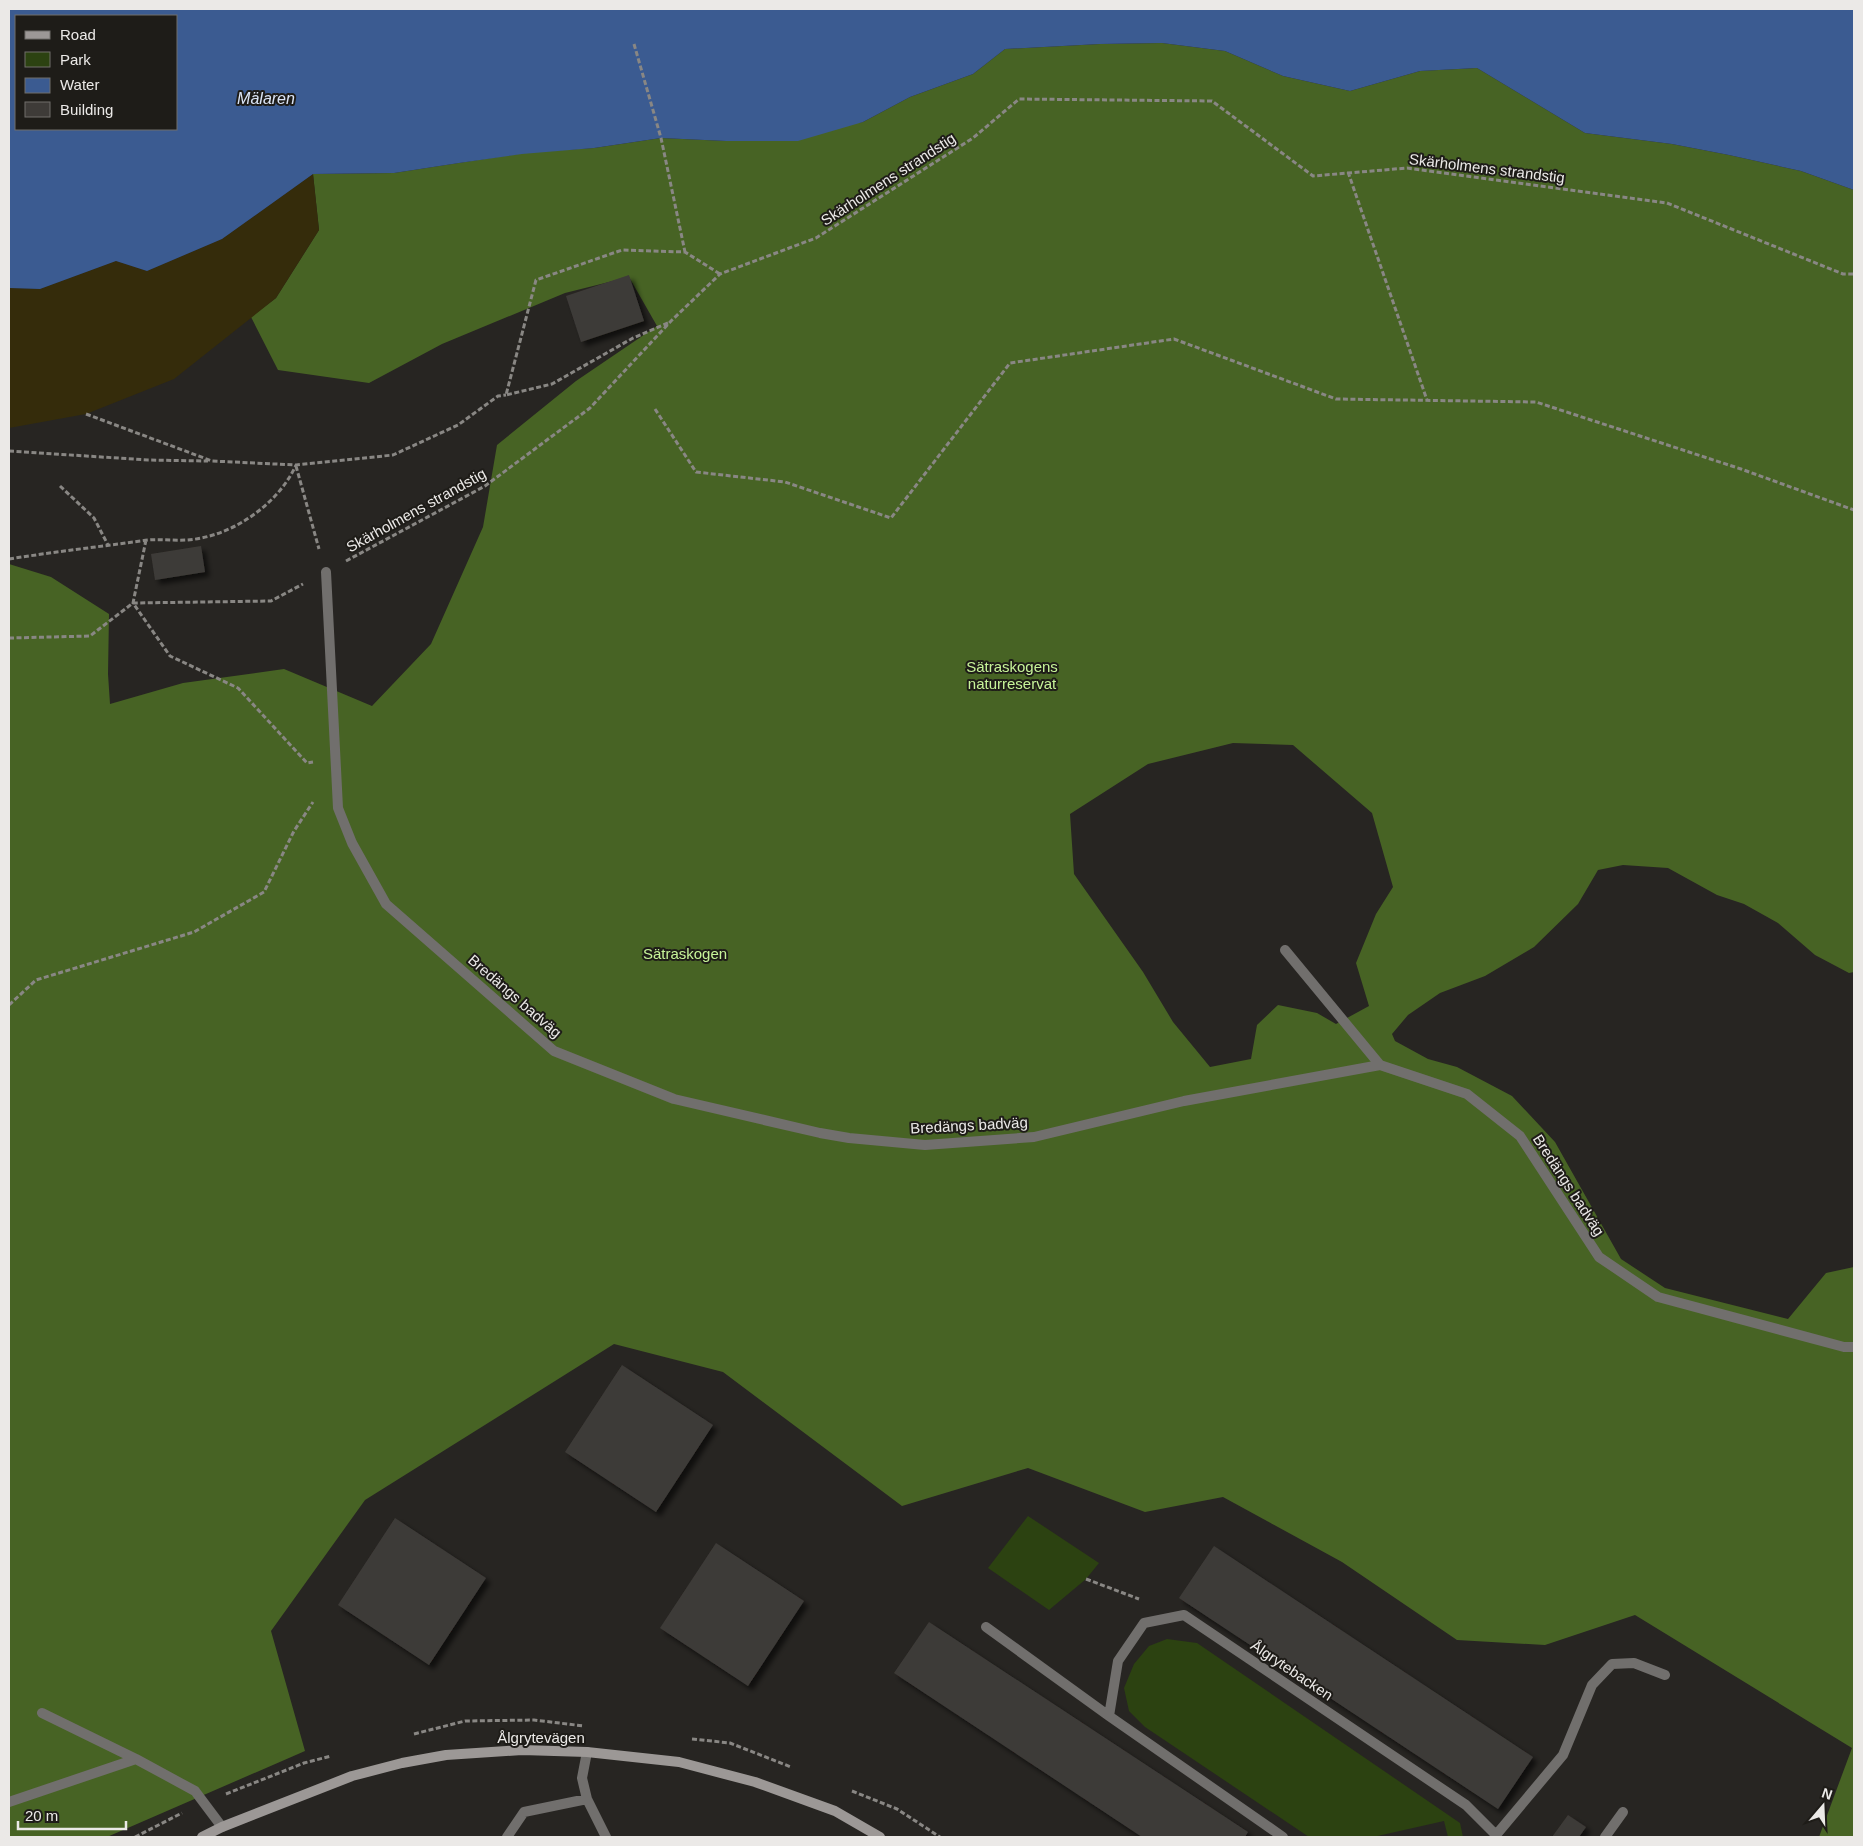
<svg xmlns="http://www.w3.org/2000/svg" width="1863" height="1846" viewBox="0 0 1863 1846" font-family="Helvetica,sans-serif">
	<defs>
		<filter id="shadow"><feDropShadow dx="4.5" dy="4.5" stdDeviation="2.5" flood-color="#0009"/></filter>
	</defs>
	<rect width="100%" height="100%" fill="#272522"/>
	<path fill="#2c4211" d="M 1028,1516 L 1099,1563 L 1086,1579 L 1049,1610 L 988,1568 Z
		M 1167,1639 L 1197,1643 L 1460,1823 L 1463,1837 L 1448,1837 L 1444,1821 L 1373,1837 L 1309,1837 L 1145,1727 L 1129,1711 L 1124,1688 L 1134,1664 L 1149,1646 Z"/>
	<path fill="#476324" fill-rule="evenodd" d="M 1162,43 L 1225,51 L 1283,76 L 1350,91 L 1420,71 L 1477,68 L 1585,133 L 1672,144 L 1729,155 L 1801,171 L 1854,190 L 1854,972 L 1849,973 L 1815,955 L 1778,923 L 1744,904 L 1717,895 L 1668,868 L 1623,865 L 1598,870 L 1578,904 L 1534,947 L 1485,976 L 1440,993 L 1408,1015 L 1392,1034 L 1395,1041 L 1428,1059 L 1457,1067 L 1512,1096 L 1555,1142 L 1621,1259 L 1665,1288 L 1788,1319 L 1826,1273 L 1854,1267 L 1854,1837 L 1819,1837 L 1852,1748 L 1635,1615 L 1545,1645 L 1457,1640 L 1342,1562 L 1223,1497 L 1145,1512 L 1028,1468 L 902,1506 L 723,1372 L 614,1344 L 365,1500 L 271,1631 L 305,1751 L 107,1837 L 9,1837 L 9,564 L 51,577 L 109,614 L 108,674 L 110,704 L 183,683 L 284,669 L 372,706 L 431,644 L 483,527 L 497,445 L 576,381 L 657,326 L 629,277 L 565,293 L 442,344 L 369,383 L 278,370 L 251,317 L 276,298 L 319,230 L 313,174 L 394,173 L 530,152 L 594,148 L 661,138 L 726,141 L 863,122 L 910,97 L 973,74 L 1005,49 L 1100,44 ZM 1233,743 L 1293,745 L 1372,813 L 1393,887 L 1376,914 L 1356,963 L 1369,1006 L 1336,1024 L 1317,1013 L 1278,1005 L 1257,1025 L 1251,1059 L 1210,1067 L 1173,1022 L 1143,972 L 1074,874 L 1070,814 L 1148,764 Z"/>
	<path fill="#352c0b" d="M 313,174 L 319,230 L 276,298 L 174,379 L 86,414 L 9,428 L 9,288 L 40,289 L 116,261 L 147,271 L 222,239 Z"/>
	<path fill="#3b5b91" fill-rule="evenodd" d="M 9,9 L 1854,9 L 1854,190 L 1801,171 L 1729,155 L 1672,144 L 1585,133 L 1477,68 L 1420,71 L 1350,91 L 1283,76 L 1225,51 L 1162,43 L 1100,44 L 1005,49 L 973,74 L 910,97 L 863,122 L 798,141 L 726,141 L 661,138 L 594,148 L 522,154 L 459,163 L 394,173 L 313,174 L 222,239 L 147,271 L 116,261 L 40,289 L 9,288 ZM 16,16 L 176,16 L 176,129 L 16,129 Z"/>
	<path fill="#3e3b38" filter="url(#shadow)" d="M 629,275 L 644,321 L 581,342 L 566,296 Z
		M 201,546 L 205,572 L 155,580 L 151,554 Z
		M 622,1365 L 713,1425 L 656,1512 L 565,1452 Z
		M 395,1518 L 486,1578 L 429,1665 L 338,1605 Z
		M 716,1543 L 804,1601 L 748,1686 L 660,1628 Z
		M 1214,1546 L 1533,1757 L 1498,1809 L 1179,1598 Z
		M 929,1622 L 1248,1832 L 1245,1837 L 1142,1837 L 894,1673 Z
		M 1568,1815 L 1586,1827 L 1579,1837 L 1552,1837 Z"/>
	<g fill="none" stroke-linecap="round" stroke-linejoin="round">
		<path stroke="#898784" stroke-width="3" stroke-dasharray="5 2.5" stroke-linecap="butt" d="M 634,44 L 661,138 L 685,252
			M 1348,172 L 1427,400
			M 668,323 L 633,338 L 552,384 L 506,395 L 536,280 L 622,250 L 685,252 L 720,274
			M 655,409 L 696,472 L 785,482 L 891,518 L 1010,363 L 1174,339 L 1336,399 L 1536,402 L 1741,469 L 1854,510
			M 86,414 L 212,461 L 296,465 L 393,455 L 458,425 L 498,396 L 506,395
			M 9,451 L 148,460 L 208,461
			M 296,466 L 319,549
			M 60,486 L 94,518 L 108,545
			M 146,540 L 133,603 L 170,656 L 238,688 L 307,763 L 313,762
			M 9,559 C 53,552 97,547 141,541 C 157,538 172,541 187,540 C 231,537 278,505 296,465
			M 346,561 L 485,486 L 590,408 L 671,321 L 720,274 L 816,238 L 973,138 L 1019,99 L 1212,101 L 1313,176 L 1407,168 L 1667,203 L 1843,274 L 1854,274
			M 9,638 L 90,636 L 133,603 L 271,601 L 303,584
			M 9,1005 L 36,980 L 194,932 L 264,892 L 294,831 L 313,802
			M 1086,1579 L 1139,1599
			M 414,1734 L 465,1721 L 534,1720 L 584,1726
			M 692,1739 L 730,1743 L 791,1767
			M 852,1791 L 897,1809 L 940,1837
			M 226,1794 L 304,1763 L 331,1756
			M 135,1837 L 182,1813"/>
		<path stroke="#716f6d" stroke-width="10" d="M 326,572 L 338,808 L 352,843 L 386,904 L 554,1051 L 674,1099 L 820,1133 L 849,1138 L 925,1145 L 1034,1137 L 1184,1101 L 1380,1065 L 1467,1094 L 1520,1136 L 1599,1257 L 1658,1297 L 1844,1347 L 1854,1347
			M 1285,950 L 1380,1065
			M 986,1627 L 1109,1716 L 1283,1837
			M 42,1713 L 136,1759 L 195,1791 L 222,1827
			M 1109,1716 L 1118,1661 L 1144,1623 L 1184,1615 L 1466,1805 L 1496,1835
			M 587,1752 L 582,1778 L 587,1799 L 606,1837
			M 9,1802 L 136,1759
			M 507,1837 L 524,1812 L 587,1799
			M 1496,1837 L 1496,1835 L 1563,1755 L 1592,1685 L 1612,1664 L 1634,1663 L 1665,1675
			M 1605,1837 L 1623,1812"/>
		<path stroke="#9c9896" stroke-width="10" d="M 202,1837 L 222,1827 L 352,1776 L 402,1763 L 446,1755 L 522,1750 L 587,1752 L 679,1762 L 755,1782 L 835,1811 L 880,1837"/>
	</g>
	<g text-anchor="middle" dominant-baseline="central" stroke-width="4" stroke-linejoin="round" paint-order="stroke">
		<g font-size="15" fill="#ebe9e7" stroke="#1e1c18">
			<text transform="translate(1487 168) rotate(7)">Skärholmens strandstig</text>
			<text transform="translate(888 179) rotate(-33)">Skärholmens strandstig</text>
			<text transform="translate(416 510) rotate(-29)">Skärholmens strandstig</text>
			<text transform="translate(515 996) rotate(41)">Bredängs badväg</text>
			<text transform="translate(969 1125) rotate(-3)">Bredängs badväg</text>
			<text transform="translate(1569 1185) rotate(57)">Bredängs badväg</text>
			<text transform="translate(1292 1670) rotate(34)">Ålgrytebacken</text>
			<text x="541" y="1737">Ålgrytevägen</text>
		</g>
		<g font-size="15" fill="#c7f499" stroke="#1e1c18">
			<text x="1012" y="666">Sätraskogens<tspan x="1012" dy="17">naturreservat</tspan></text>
			<text x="685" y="953">Sätraskogen</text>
		</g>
		<g font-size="16" font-style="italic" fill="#dbe5f6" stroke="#1e1c18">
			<text x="266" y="98">Mälaren</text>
		</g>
	</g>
	<rect width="1863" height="1846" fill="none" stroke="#ebe9e7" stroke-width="20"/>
	<rect x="15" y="15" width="162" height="115" fill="#1e1c18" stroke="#706e6b"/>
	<rect x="25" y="31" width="25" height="8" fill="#9c9896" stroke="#706e6b"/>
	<text x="60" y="40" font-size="15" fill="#ebe9e7">Road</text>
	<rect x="25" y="52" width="25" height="15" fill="#2c4211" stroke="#706e6b"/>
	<text x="60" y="65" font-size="15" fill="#ebe9e7">Park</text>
	<rect x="25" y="78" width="25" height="15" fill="#3b5b91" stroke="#706e6b"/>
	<text x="60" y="90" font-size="15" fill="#ebe9e7">Water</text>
	<rect x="25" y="102" width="25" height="15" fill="#3e3b38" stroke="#706e6b"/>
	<text x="60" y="115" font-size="15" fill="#ebe9e7">Building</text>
	<g transform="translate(1823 1806) rotate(19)" stroke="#1e1c18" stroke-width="4" paint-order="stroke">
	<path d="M0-4L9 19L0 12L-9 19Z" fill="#ebe9e7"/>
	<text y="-8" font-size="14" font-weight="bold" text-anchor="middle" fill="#ebe9e7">N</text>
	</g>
	<path d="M18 1821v8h108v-8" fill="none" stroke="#ebe9e7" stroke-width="2.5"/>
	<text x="25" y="1821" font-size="15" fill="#ebe9e7" stroke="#1e1c18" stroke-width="4" paint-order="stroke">20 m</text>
</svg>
